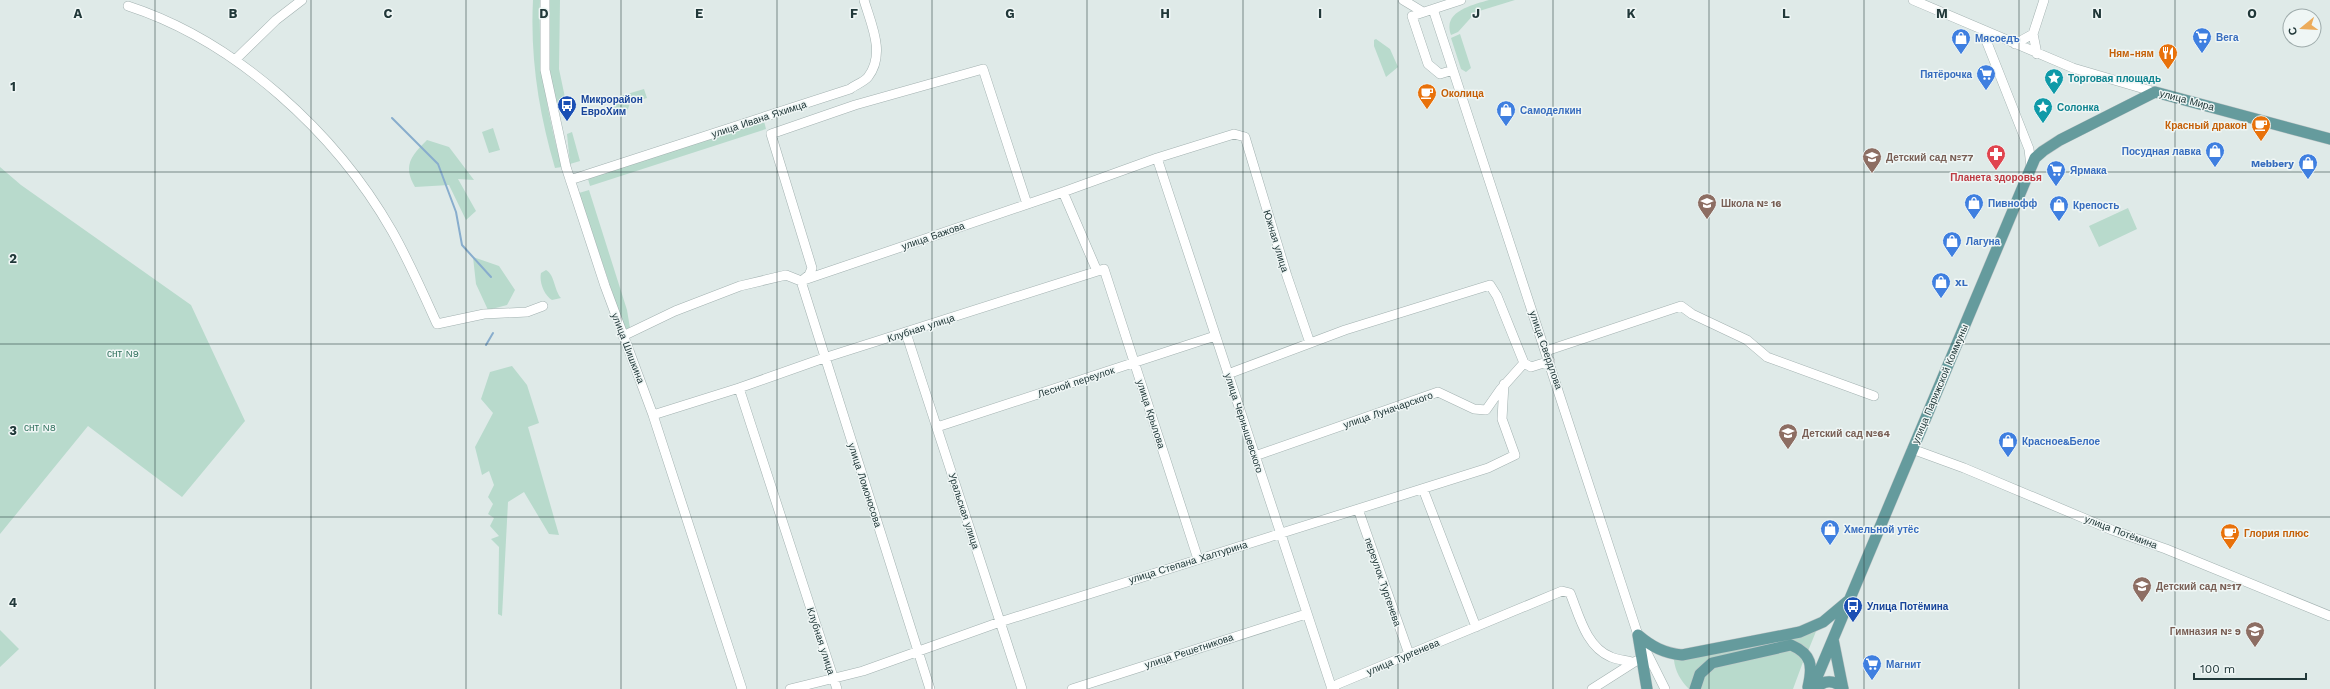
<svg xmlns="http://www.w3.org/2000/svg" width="2330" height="689" viewBox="0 0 2330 689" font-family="'Work Sans',sans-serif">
	<rect width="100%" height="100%" fill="#dfeae8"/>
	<path fill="#b8dacc" d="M 533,0 L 540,0 C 538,60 546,110 562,167 L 555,168 C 539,113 530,58 533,0 Z
		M 549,0 L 560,0 L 559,69 L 568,112 L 562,114 L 552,92 L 548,48 Z
		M 1489,0 L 1515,0 L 1476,12 L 1458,32 L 1451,35 C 1442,11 1473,5 1489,0 Z
		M 1460,34 L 1471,68 L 1466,72 L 1461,69 L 1451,38 Z
		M 1376,39 L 1390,49 L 1398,67 L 1386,77 L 1374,46 L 1374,40 Z
		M 644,89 L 647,98 L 630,103 L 628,109 L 624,111 L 613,108 L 613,101 L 617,97 Z
		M 764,121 L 766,129 L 590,186 L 588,179 Z
		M 493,128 L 500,150 L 489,153 L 482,132 Z
		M 572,132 L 580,161 L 570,164 L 567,134 Z
		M 427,140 L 449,147 L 474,180 L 458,179 L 476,211 L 466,220 L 449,185 L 415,187 C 402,165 412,155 427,140 Z
		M 0,167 L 21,185 L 191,305 L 245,421 L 182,497 L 88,426 L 0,534 Z
		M 589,190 L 627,310 L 630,328 L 625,330 L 579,193 Z
		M 2128,208 L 2137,229 L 2099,247 L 2089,226 Z
		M 473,257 L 499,266 L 515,290 L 507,305 L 488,310 L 476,284 Z
		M 546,270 C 555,275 554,290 561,298 L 552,300 C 544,295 539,282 541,273 Z
		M 512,366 L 527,385 L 539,423 L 528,427 L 559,535 L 549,534 L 524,492 L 508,502 L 502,616 L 498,614 L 499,547 L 491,539 L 499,536 L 490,526 L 494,518 L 488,514 L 493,504 L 488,497 L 494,485 L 489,471 L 482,475 L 475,447 L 493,413 L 481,399 L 490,372 Z
		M 1817,629 L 1808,651 L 1800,645 L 1720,656 L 1692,689 L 1689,689 C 1681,681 1675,671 1674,660 L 1801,636 Z
		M 0,630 L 19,649 L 0,667 Z
		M 1788,650 L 1800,655 L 1803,662 L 1793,689 L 1698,689 L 1700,679 L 1712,668 Z"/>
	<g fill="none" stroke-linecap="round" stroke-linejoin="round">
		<path stroke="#88adcd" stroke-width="2" d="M 392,118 L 438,164 L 456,212 L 462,245 L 491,277
			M 486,345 L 493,333"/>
		<defs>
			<path id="minor" d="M 545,0 L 545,70 L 566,167 L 605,286 L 653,415 L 742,689
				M 1403,0 L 1423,12
				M 1913,0 L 2073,68 L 2155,92
				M 128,6 C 236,41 336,133 392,231 C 409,261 423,293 437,324 L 484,314 L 527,312 L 543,306
				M 1433,9 L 1638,635 L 1665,689
				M 1982,30 L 2029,149 L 2031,167
				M 2015,44 L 2033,34
				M 2037,54 L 2033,34 L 2044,0
				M 235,60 L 276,20 L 302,0
				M 1453,70 L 1440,74 L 1428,64 L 1412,16 L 1461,0
				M 1157,158 L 1332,689
				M 570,180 L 850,89 C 855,85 864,82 868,77 C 886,54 871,24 864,0
				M 1063,192 L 1097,271
				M 804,279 L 809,275 L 812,268 L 771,134 L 855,105 L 983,69 L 1027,204
				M 801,281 L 930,689
				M 906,333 L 1022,689
				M 623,336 L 675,311 L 740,286 L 786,275 L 801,281 L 1063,192 L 1157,158 L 1234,134 L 1245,137 L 1287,276 L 1310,343
				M 1546,351 L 1681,306 L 1692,314 L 1747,340 L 1767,357 L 1874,396
				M 1228,374 L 1345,330 L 1490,285 L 1497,296 L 1524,363 L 1531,367 L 1550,361
				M 739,388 L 837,689
				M 653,415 L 739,388 L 824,358 L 1104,269 L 1198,559
				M 937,427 L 1215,336
				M 1912,449 L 1964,468 L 2112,530 L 2166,549 L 2330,616
				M 1255,456 L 1438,392 L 1474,409 L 1486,410 L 1500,390 L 1524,363
				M 1423,489 L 1476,627
				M 1358,509 L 1409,654
				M 790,689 L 863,671 L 1000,622 L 1488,468 L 1515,455 L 1502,419 L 1504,384
				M 1072,689 L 1306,614
				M 1331,689 L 1338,684 L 1562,591 L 1570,593 C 1579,615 1586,647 1611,657 C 1618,660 1625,660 1632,662
				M 1592,689 L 1636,661"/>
			<path id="major" d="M 1638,635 C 1652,647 1664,653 1682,655 L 1800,632 L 1823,622 L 1848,601
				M 1638,635 L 1647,689
				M 1833,639 L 1843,689
				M 1695,689 L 1700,674 L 1712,663 L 1791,645 C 1812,654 1813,666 1808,687
				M 1812,689 L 2035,158 L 2043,151 L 2060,140 L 2155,92 L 2330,139
				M 1816,689 C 1824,679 1834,680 1843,688"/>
		</defs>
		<use href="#minor" stroke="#a2b1b0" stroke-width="10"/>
		<use href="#major" stroke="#c1c7c8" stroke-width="12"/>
		<use href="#minor" stroke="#fff" stroke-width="9"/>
		<use href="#major" stroke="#659b9d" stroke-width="11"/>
	</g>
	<path fill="none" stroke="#213839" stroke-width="1" stroke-opacity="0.55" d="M 155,0 L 155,689M 311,0 L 311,689M 466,0 L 466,689M 621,0 L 621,689M 777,0 L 777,689M 932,0 L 932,689M 1087,0 L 1087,689M 1243,0 L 1243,689M 1398,0 L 1398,689M 1553,0 L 1553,689M 1709,0 L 1709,689M 1864,0 L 1864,689M 2019,0 L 2019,689M 2175,0 L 2175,689M 0,172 L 2330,172M 0,344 L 2330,344M 0,517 L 2330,517"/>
	<defs>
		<symbol id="supermarket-pin" viewBox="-11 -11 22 30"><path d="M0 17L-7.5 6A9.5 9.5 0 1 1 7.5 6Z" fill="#3f7fe0" stroke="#eff6f5"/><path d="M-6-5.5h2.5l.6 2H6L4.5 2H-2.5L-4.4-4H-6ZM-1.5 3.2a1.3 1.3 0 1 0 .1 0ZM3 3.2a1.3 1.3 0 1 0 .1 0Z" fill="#fff"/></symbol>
		<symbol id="shop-pin" viewBox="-11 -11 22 30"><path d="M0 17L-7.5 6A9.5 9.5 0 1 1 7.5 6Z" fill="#3f7fe0" stroke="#eff6f5"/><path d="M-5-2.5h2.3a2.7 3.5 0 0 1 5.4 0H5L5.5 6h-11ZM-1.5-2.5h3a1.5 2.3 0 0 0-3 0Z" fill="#fff"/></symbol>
		<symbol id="restaurant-pin" viewBox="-11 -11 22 30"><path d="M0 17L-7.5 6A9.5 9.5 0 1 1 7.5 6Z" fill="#e8710a" stroke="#eff6f5"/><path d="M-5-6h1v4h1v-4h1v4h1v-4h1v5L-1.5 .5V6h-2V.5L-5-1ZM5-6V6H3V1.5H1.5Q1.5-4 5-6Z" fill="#fff"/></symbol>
		<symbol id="sight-pin" viewBox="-11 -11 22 30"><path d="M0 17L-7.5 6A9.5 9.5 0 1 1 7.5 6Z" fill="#0f9aa8" stroke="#eff6f5"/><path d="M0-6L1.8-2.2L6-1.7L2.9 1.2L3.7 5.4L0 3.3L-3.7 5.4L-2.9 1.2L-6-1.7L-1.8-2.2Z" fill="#fff"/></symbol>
		<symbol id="cafe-pin" viewBox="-11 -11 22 30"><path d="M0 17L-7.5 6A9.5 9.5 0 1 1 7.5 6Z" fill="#e8710a" stroke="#eff6f5"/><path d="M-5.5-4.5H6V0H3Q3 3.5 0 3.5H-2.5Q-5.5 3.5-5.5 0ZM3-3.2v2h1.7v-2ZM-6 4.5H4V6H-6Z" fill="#fff"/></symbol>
		<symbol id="bus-pin" viewBox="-11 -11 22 30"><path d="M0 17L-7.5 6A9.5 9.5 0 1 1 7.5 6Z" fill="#1a4fb4" stroke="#eff6f5"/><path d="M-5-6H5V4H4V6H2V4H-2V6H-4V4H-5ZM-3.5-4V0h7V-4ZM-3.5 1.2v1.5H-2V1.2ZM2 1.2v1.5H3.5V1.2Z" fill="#fff"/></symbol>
		<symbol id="pharmacy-pin" viewBox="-11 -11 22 30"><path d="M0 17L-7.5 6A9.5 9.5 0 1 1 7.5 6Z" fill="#e0444e" stroke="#eff6f5"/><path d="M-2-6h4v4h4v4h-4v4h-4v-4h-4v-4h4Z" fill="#fff"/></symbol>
		<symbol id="school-pin" viewBox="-11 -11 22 30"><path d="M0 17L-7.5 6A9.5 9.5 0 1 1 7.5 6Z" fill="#8d6e63" stroke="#eff6f5"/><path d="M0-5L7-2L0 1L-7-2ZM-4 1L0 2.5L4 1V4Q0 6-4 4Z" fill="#fff"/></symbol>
	</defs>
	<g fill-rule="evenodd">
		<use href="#supermarket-pin" x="2191" y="26" width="22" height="30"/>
		<use href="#shop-pin" x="1950" y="27" width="22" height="30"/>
		<use href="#restaurant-pin" x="2157" y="42" width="22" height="30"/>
		<use href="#supermarket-pin" x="1975" y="63" width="22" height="30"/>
		<use href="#sight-pin" x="2043" y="67" width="22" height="30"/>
		<use href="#cafe-pin" x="1416" y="82" width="22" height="30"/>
		<use href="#bus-pin" x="556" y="94" width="22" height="30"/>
		<use href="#sight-pin" x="2032" y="96" width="22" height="30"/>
		<use href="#shop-pin" x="1495" y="99" width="22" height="30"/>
		<use href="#cafe-pin" x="2250" y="114" width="22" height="30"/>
		<use href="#shop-pin" x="2204" y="140" width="22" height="30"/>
		<use href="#pharmacy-pin" x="1985" y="143" width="22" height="30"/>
		<use href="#school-pin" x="1861" y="146" width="22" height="30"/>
		<use href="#shop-pin" x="2297" y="152" width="22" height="30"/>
		<use href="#supermarket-pin" x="2045" y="159" width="22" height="30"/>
		<use href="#school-pin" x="1696" y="192" width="22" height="30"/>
		<use href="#shop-pin" x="1963" y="192" width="22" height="30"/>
		<use href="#shop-pin" x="2048" y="194" width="22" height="30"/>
		<use href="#shop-pin" x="1941" y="230" width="22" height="30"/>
		<use href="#shop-pin" x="1930" y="271" width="22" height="30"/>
		<use href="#school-pin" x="1777" y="422" width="22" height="30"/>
		<use href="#shop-pin" x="1997" y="430" width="22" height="30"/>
		<use href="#shop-pin" x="1819" y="518" width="22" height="30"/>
		<use href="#cafe-pin" x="2219" y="522" width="22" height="30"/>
		<use href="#school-pin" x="2131" y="575" width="22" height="30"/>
		<use href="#bus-pin" x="1842" y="595" width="22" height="30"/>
		<use href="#school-pin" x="2244" y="620" width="22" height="30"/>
		<use href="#supermarket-pin" x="1861" y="653" width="22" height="30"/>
	</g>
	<g text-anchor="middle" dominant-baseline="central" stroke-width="3" stroke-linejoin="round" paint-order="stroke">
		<g font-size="10" font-weight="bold" fill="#366cbe" stroke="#eff6f5" text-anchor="start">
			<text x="2216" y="37">Вега</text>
			<text x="1975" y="38">Мясоедъ</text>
			<text x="1972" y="74" text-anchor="end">Пятёрочка</text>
			<text x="1520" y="110">Самоделкин</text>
			<text x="2201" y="151" text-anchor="end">Посудная лавка</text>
			<text x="2294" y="163" text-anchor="end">Mebbery</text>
			<text x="2070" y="170">Ярмака</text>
			<text x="1988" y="203">Пивнофф</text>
			<text x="2073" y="205">Крепость</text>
			<text x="1966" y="241">Лагуна</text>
			<text x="1955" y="282">XL</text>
			<text x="2022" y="441">Красное&amp;Белое</text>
			<text x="1844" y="529">Хмельной утёс</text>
			<text x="1886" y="664">Магнит</text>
		</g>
		<g font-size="10" font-weight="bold" fill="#c56008" stroke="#eff6f5" text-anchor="end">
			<text x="2154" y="53">Ням-ням</text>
			<text x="1441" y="93" text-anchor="start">Околица</text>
			<text x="2247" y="125">Красный дракон</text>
			<text x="2244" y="533" text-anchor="start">Глория плюс</text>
		</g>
		<g font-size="10" font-weight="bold" fill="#0d838f" stroke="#eff6f5" text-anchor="start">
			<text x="2068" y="78">Торговая площадь</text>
			<text x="2057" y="107">Солонка</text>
		</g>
		<g font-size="10" font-weight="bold" fill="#164399" stroke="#eff6f5" text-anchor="start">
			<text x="581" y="99">Микрорайон<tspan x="581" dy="12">ЕвроХим</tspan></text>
			<text x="1867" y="606">Улица Потёмина</text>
		</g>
		<g font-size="10" fill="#213839" stroke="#eff6f5">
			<text transform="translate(2187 100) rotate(15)">улица Мира</text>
			<text transform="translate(759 119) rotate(-18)">улица Ивана Яхимца</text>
			<text transform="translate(933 236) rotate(-19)">улица Бажова</text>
			<text transform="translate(1276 241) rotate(73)">Южная улица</text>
			<text transform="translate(921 328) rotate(-18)">Клубная улица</text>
			<text transform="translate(628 348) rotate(69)">улица Шишкина</text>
			<text transform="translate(1546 350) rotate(71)">улица Свердлова</text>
			<text transform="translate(1076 382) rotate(-18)">Лесной переулок</text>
			<text transform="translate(1940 384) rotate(-67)">улица Парижской Коммуны</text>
			<text transform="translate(1388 410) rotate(-19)">улица Луначарского</text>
			<text transform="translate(1151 414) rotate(72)">улица Крылова</text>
			<text transform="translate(1244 423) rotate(72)">улица Чернышевского</text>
			<text transform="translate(865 485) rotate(72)">улица Ломоносова</text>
			<text transform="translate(964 511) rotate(72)">Уральская улица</text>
			<text transform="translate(2121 532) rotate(21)">улица Потёмина</text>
			<text transform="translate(1188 562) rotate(-17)">улица Степана Халтурина</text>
			<text transform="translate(1383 582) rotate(71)">переулок Тургенева</text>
			<text transform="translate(821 641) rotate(72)">Клубная улица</text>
			<text transform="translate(1189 651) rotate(-18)">улица Решетникова</text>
			<text transform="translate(1403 657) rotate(-23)">улица Тургенева</text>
		</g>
		<g font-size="10" font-weight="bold" fill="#785e54" stroke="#eff6f5" text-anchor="start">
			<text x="1886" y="157">Детский сад №77</text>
			<text x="1721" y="203">Школа № 16</text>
			<text x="1802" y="433">Детский сад №64</text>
			<text x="2156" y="586">Детский сад №17</text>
			<text x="2241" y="631" text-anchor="end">Гимназия № 9</text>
		</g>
		<g font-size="10" font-weight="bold" fill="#be3a42" stroke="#eff6f5">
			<text x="1996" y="177">Планета здоровья</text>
		</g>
		<g font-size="10" fill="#2d6e5a" stroke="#eff6f5">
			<text x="123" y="353">снт N9</text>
			<text x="40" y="427">снт N8</text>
		</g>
	</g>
	<g font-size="13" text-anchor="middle" font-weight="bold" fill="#213839" stroke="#eff6f5" stroke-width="3" stroke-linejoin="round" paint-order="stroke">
		<text x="78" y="18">A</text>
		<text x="233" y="18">B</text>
		<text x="388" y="18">C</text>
		<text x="544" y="18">D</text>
		<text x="699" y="18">E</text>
		<text x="854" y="18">F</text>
		<text x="1010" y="18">G</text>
		<text x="1165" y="18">H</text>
		<text x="1320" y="18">I</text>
		<text x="1476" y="18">J</text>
		<text x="1631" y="18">K</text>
		<text x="1786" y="18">L</text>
		<text x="1942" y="18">M</text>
		<text x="2097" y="18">N</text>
		<text x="2252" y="18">O</text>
		<text x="13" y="91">1</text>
		<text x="13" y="263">2</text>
		<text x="13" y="435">3</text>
		<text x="13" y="607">4</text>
	</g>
	<g transform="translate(2302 28) rotate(252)"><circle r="19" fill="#eff6f5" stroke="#9daaaa"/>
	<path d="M0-3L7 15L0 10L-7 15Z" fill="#ecab5a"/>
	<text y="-6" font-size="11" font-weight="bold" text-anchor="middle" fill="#213839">С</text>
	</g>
	<path d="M2194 673v6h112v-6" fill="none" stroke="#213839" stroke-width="2"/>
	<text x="2200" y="673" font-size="12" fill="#213839" stroke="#eff6f5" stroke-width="3" paint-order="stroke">100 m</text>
</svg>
